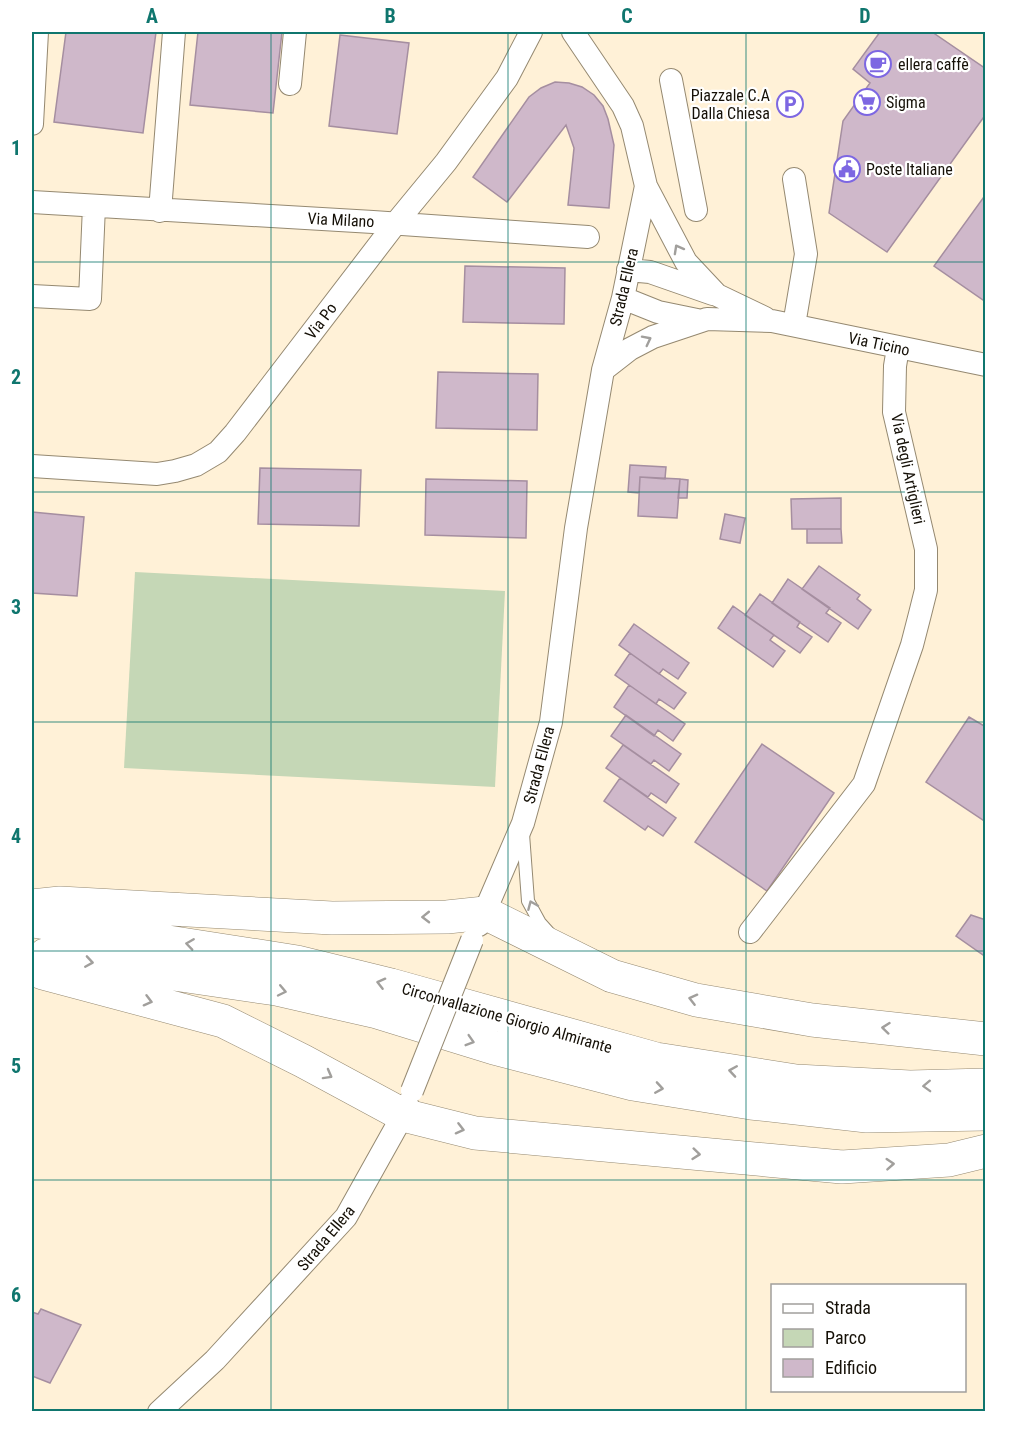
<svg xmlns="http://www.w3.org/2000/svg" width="1017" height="1443" viewBox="0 0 1017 1443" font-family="'Roboto Condensed',sans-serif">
	<rect width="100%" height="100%" fill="#fff1d7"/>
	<path fill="#c5d7b6" d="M 135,572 L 505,591 L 495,787 L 124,768 Z"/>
	<path fill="#cfb8ca" stroke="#a58ea0" stroke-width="1.5" d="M 66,32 L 156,32 L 143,133 L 54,122 Z
		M 198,32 L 282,32 L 273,113 L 190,105 Z
		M 880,32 L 932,32 L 986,69 L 986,114 L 887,252 L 829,213 L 843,121 L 870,83 L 853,69 Z
		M 340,35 L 409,43 L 397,134 L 329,126 Z
		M 555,82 L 569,83 L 582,87 L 594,95 L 603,106 L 608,119 L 614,145 L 609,208 L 568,205 L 574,148 L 566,125 L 507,202 L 473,177 L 529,97 L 541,88 Z
		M 986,194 L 986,302 L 934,266 Z
		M 465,266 L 565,268 L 564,324 L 463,322 Z
		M 438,372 L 538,374 L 537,430 L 436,428 Z
		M 630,465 L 666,467 L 665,479 L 640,477 L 639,493 L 628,492 Z
		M 260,468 L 361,470 L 359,526 L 258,524 Z
		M 640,477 L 680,479 L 677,518 L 638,516 Z
		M 426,479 L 527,481 L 526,538 L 425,535 Z
		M 680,479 L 688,480 L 687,498 L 678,498 Z
		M 841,498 L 841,529 L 792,529 L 791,499 Z
		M 32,512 L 84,517 L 77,596 L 32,593 Z
		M 725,514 L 745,518 L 740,543 L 720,539 Z
		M 807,529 L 841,529 L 842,543 L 807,543 Z
		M 819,566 L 860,595 L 857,599 L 871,610 L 858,629 L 802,589 Z
		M 788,579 L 830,608 L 826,613 L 841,623 L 828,642 L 772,603 Z
		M 760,594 L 800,622 L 797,627 L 812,637 L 800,653 L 745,615 Z
		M 733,606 L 774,635 L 770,640 L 785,651 L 773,667 L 718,628 Z
		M 634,624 L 689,663 L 678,679 L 663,669 L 659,674 L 619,645 Z
		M 630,653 L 686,693 L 674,709 L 659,699 L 656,704 L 615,675 Z
		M 629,685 L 685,724 L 673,741 L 658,730 L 654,736 L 614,707 Z
		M 626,715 L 681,754 L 669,771 L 654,760 L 651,764 L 611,736 Z
		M 969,717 L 986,727 L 986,822 L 926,782 Z
		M 762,744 L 834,793 L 767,891 L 695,842 Z
		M 623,745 L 679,784 L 666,803 L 651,793 L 648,797 L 606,768 Z
		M 620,778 L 676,818 L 663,836 L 648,826 L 645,830 L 604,801 Z
		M 971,915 L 986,920 L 986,957 L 956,936 Z
		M 41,1309 L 81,1325 L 50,1383 L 32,1376 L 32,1312 L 38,1314 Z"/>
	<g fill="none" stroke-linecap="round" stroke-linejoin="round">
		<defs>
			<path id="lane" d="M 523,834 L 528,901 L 540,923 L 549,933"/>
			<path id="street" d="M 671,80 L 696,210
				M 290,84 L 295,32
				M 32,124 L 37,32
				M 794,179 L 806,254 L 794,325
				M 646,186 L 686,262 L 717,295 L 765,318
				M 32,202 L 373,222 L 588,237
				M 160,211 L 174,32
				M 628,270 L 650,272 L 713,294
				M 32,296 L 90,299 L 94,206
				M 623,298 L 658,312 L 697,320
				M 603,370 L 630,349 L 653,337 L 707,319 L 772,321 L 986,365
				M 32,466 L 157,474 L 175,471 L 196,465 L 218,452 L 235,433 L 395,224 L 446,162 L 507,78 L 531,32
				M 479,925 L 523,823 L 551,722 L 576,528 L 603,370 L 623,298 L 646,186 L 632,126 L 623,106 L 573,32
				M 750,932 L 864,784 L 912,645 L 920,614 L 926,590 L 926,549 L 894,412 L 895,366 L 898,348
				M 159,1412 L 215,1360 L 346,1217 L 403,1115 L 407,1104"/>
			<path id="highway" d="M 32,906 L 60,903 L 332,918 L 447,917 L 485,913 L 612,976 L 696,1000 L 812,1020 L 986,1039
				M 33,921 L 297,962 L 391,985 L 656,1059 L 796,1081 L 910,1087 L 986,1085
				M 45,955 L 276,989 L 377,1012 L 494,1048 L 633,1084 L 751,1103 L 867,1116 L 986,1114
				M 32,969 L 43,973 L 223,1021 L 303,1061 L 403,1115 L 475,1133 L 842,1167 L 949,1160 L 986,1151"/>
		</defs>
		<use href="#lane" stroke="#958971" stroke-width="14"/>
		<use href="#street" stroke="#958971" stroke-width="24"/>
		<use href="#highway" stroke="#958971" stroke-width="34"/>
		<use href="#lane" stroke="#fff" stroke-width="12"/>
		<use href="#street" stroke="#fff" stroke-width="22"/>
		<use href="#highway" stroke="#fff" stroke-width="33"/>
		<defs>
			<path id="street-bridge" d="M 412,1091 L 472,940"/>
		</defs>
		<use href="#street-bridge" stroke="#958971" stroke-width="24" stroke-linecap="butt"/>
		<use href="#street-bridge" stroke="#fff" stroke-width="22"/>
	</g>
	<defs><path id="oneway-chevron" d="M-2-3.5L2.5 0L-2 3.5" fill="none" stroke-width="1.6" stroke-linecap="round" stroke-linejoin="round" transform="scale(1.5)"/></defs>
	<g stroke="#a19f9c">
		<use href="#oneway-chevron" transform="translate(678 249) rotate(-119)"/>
		<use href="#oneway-chevron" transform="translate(647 340) rotate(-27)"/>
		<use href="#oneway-chevron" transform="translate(532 905) rotate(-113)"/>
		<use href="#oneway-chevron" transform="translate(426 917) rotate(179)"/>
		<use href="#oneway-chevron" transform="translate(190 944) rotate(-172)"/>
		<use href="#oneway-chevron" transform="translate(89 962) rotate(9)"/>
		<use href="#oneway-chevron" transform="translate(381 983) rotate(-166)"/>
		<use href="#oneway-chevron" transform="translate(282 991) rotate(12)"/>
		<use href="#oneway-chevron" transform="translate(693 999) rotate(-166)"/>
		<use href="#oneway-chevron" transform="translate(148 1001) rotate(15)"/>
		<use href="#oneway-chevron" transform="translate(886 1028) rotate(-174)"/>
		<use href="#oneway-chevron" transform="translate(470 1041) rotate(17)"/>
		<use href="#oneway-chevron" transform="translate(733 1071) rotate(-171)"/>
		<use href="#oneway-chevron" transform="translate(328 1075) rotate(29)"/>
		<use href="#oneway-chevron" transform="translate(927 1086) rotate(178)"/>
		<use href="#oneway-chevron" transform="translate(659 1088) rotate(9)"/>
		<use href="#oneway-chevron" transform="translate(460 1129) rotate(14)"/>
		<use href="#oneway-chevron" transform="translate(696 1154) rotate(6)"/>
		<use href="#oneway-chevron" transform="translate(890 1164) rotate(-4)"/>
	</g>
	<path fill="none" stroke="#0f766e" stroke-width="1.5" stroke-opacity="0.55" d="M 271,32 L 271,1412M 508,32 L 508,1412M 746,32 L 746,1412M 32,262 L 986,262M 32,492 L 986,492M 32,722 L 986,722M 32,951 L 986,951M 32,1180 L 986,1180"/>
	<defs>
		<symbol id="cafe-ring" viewBox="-11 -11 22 22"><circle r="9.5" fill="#fff" stroke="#7d67e2" stroke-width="1.5"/><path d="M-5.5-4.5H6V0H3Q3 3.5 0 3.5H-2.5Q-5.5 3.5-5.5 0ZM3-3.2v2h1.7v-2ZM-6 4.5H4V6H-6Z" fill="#7d67e2"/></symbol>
		<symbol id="supermarket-ring" viewBox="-11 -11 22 22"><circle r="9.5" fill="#fff" stroke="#7d67e2" stroke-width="1.5"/><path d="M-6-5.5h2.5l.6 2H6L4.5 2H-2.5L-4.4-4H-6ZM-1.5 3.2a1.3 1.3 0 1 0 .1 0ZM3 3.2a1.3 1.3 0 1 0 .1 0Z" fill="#7d67e2"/></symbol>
		<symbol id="parking-ring" viewBox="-11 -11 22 22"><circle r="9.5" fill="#fff" stroke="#7d67e2" stroke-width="1.5"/><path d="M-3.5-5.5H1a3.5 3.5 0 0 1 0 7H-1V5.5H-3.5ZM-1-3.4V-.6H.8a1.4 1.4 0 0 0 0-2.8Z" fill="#7d67e2"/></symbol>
		<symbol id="civic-ring" viewBox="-11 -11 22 22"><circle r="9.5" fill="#fff" stroke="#7d67e2" stroke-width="1.5"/><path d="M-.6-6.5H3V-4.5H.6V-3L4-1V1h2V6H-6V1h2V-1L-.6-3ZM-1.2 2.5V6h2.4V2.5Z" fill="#7d67e2"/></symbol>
	</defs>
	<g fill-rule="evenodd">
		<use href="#cafe-ring" x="863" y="49" width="30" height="30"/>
		<use href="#supermarket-ring" x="852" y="87" width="30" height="30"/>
		<use href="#parking-ring" x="775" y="89" width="30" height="30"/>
		<use href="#civic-ring" x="832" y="154" width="30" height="30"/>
	</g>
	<g text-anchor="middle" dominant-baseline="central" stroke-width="4.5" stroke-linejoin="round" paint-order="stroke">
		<g font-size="16" fill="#151007" stroke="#fff" text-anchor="start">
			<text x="898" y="64">ellera caffè</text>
			<text x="770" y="95" text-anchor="end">Piazzale C.A<tspan x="770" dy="18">Dalla Chiesa</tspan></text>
			<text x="886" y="102">Sigma</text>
			<text x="866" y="169">Poste Italiane</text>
		</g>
		<g font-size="16" fill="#151007" stroke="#fff">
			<text transform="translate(341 220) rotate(3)">Via Milano</text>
			<text transform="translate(624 287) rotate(-77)">Strada Ellera</text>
			<text transform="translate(321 321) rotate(-53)">Via Po</text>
			<text transform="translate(879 344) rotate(12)">Via Ticino</text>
			<text transform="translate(908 469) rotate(78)">Via degli Artiglieri</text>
			<text transform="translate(539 765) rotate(-75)">Strada Ellera</text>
			<text transform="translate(507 1018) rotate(16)">Circonvallazione Giorgio Almirante</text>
			<text transform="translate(326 1238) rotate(-50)">Strada Ellera</text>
		</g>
	</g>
	<rect width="1017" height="1443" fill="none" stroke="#ffffff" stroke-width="66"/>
	<rect x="771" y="1284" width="195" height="108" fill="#ffffff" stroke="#a19f9c" stroke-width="1.5"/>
	<rect x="783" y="1304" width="30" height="9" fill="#ffffff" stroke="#a19f9c" stroke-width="1.5"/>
	<text x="825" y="1314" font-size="18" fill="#151007">Strada</text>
	<rect x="783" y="1329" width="30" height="18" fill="#c5d7b6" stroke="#a19f9c" stroke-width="1.5"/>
	<text x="825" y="1344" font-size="18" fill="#151007">Parco</text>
	<rect x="783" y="1359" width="30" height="18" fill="#cfb8ca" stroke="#a19f9c" stroke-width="1.5"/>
	<text x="825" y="1374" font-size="18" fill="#151007">Edificio</text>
	<rect x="33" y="33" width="951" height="1377" fill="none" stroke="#0f766e" stroke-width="2"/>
	<g font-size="20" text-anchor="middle" font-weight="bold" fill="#0f766e">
		<text x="152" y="23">A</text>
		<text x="390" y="23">B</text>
		<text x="627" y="23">C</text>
		<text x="865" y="23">D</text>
		<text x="16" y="155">1</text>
		<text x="16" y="384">2</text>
		<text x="16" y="614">3</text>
		<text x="16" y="843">4</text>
		<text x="16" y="1073">5</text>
		<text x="16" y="1302">6</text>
	</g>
</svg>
